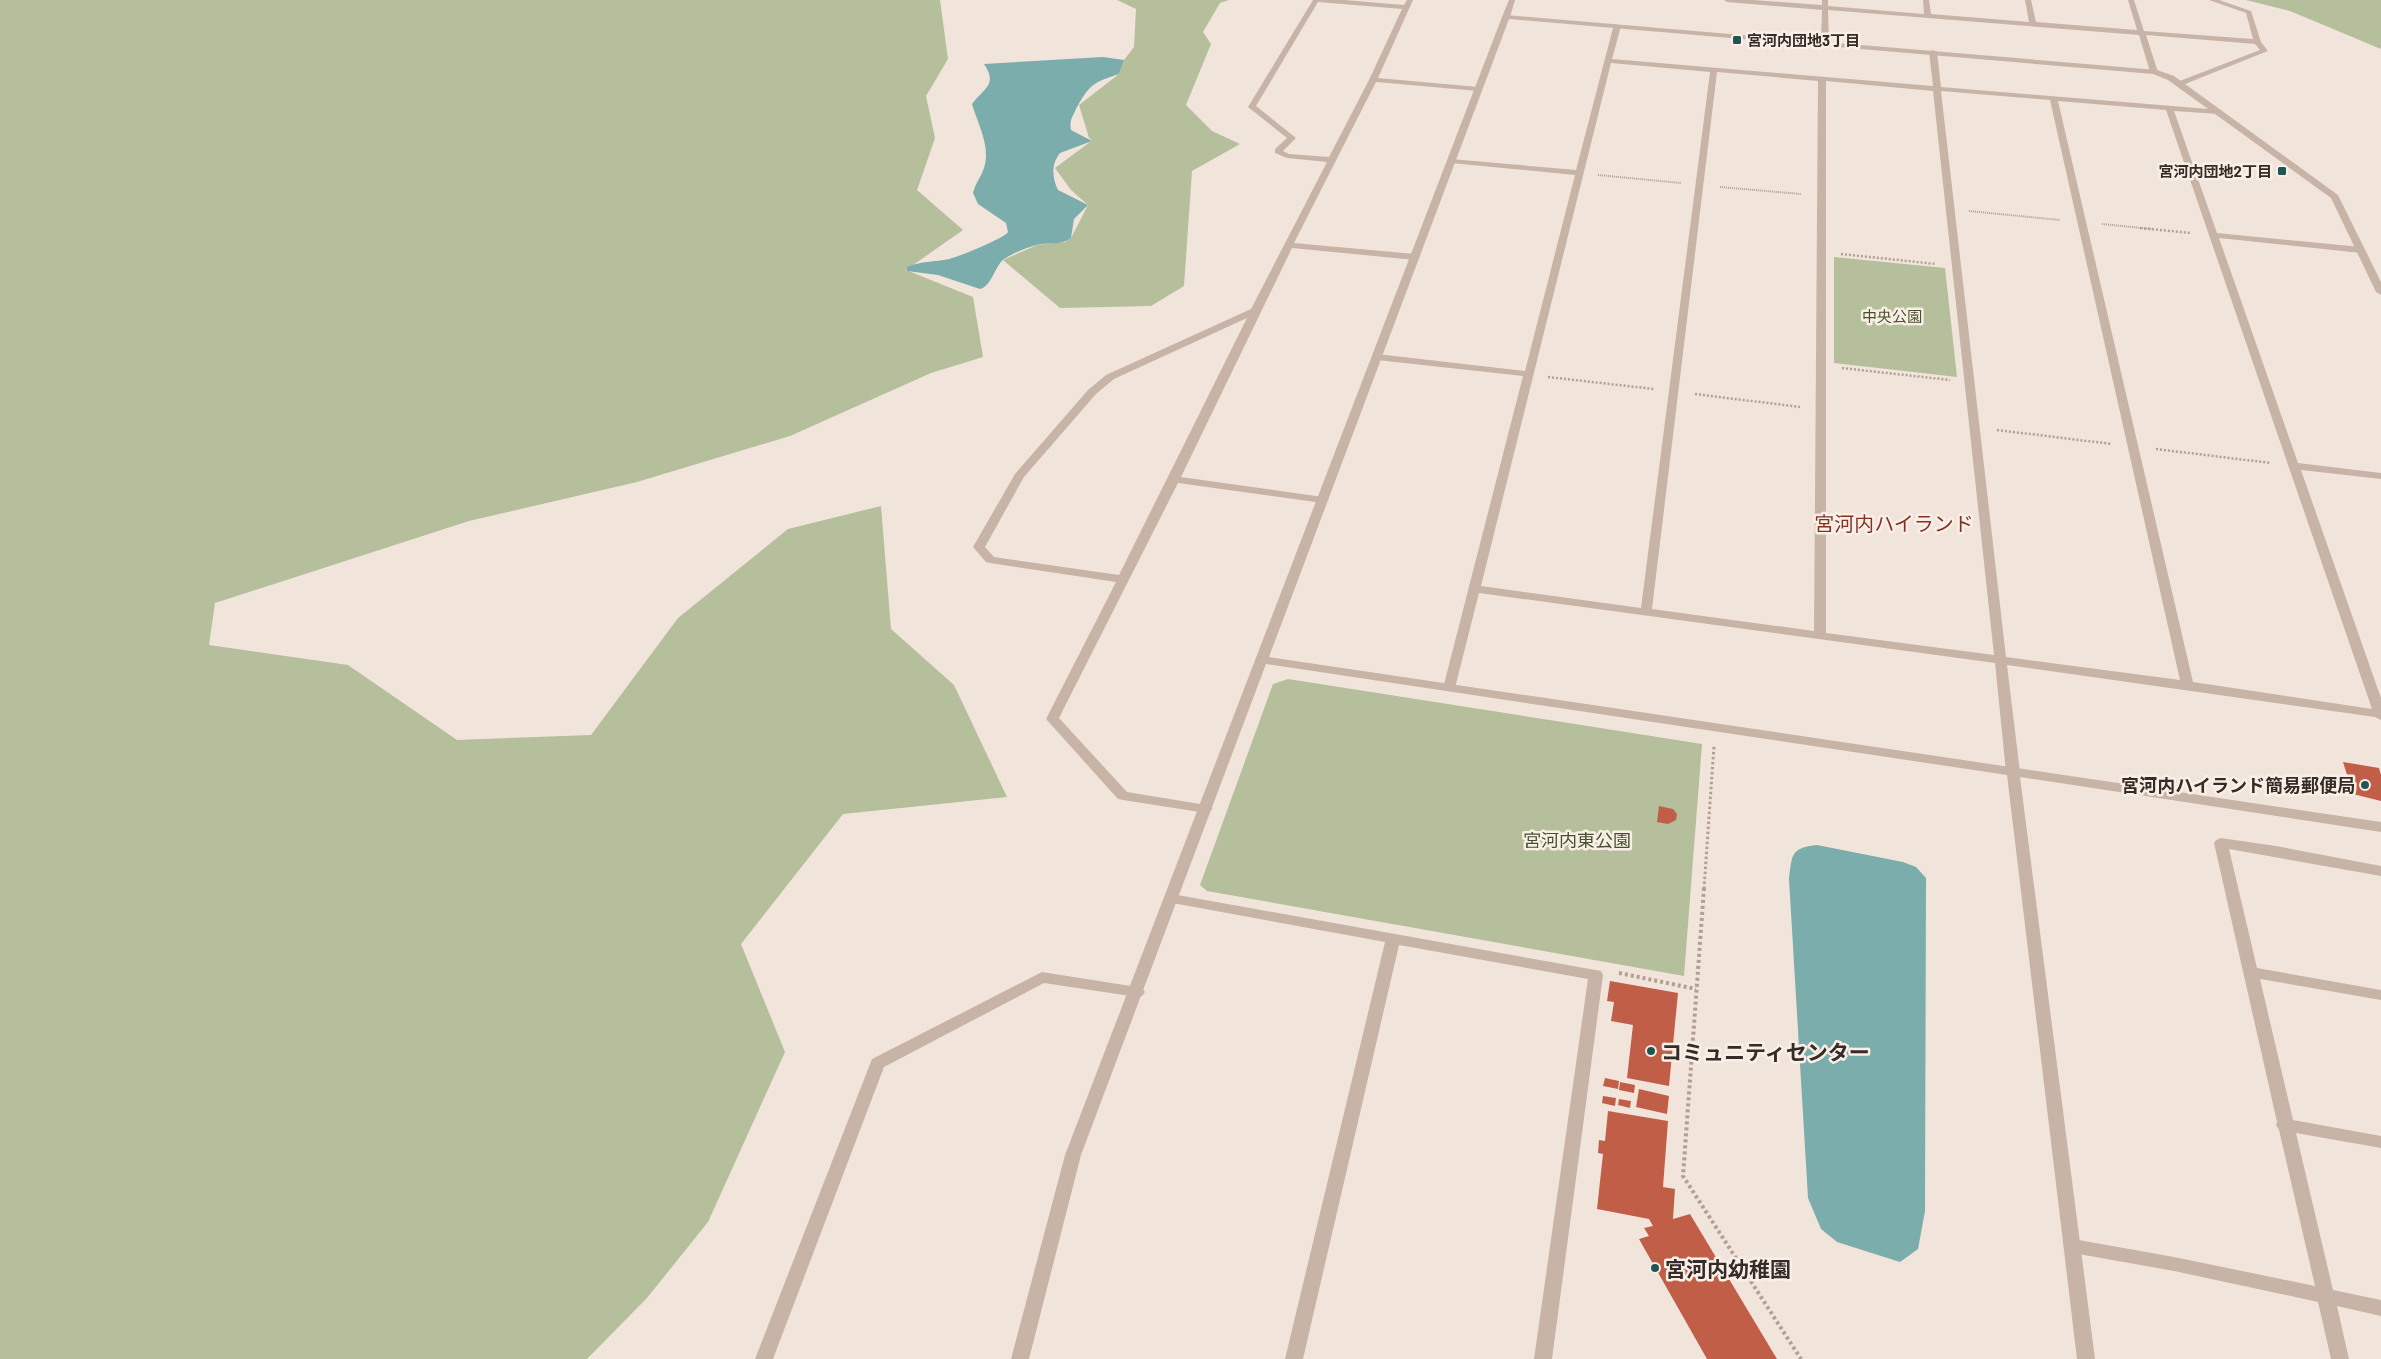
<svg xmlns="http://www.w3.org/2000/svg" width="2381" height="1359" viewBox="0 0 2381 1359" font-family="Barlow,'Noto Sans JP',sans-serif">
	<rect width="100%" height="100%" fill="#f1e5db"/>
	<path fill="#b5bf9b" d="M 0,0 L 940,0 L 948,59 L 926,96 L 935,138 L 917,190 L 963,230 L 906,270 L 973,297 L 983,357 L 931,373 L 790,436 L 637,482 L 469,521 L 215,603 L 209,645 L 348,665 L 457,740 L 591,735 L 678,618 L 788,529 L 881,506 L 891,629 L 954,685 L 1007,797 L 843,814 L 741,944 L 785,1052 L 708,1222 L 647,1298 L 587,1359 L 0,1359 Z
		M 1117,0 L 1229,0 L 1220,3 L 1203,32 L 1211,44 L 1186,105 L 1212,131 L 1240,144 L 1192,171 L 1184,286 L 1151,306 L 1060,308 L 1003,260 L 1037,245 L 1065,242 L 1071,238 L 1088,205 L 1071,190 L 1055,168 L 1090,142 L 1092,140 L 1089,138 L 1079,105 L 1119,74 L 1124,60 L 1134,47 L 1136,9 Z
		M 2246,0 L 2381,0 L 2381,49 L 2290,11 Z
		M 1834,257 L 1945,268 L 1957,377 L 1834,363 Z
		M 1288,679 L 1702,744 L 1684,976 L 1207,891 L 1200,885 L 1273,684 Z"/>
	<path fill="#7badac" d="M 1103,57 L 1124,60 L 1119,74 C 1093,83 1091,83 1077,107 C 1073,116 1069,120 1071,130 L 1092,141 L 1060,153 C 1051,164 1052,178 1058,190 L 1088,205 L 1074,219 L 1071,238 C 1061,246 1048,242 1036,245 C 1026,248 1013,253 1004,259 C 994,267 992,286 980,289 L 938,275 L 907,271 L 907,267 C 921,261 934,262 949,259 C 958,257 1005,238 1008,232 L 1006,223 L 978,204 L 973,193 C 975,184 981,177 984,168 C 991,146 978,125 972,104 C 984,88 998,85 984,64 Z
		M 1817,845 L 1903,862 L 1916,867 L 1926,878 L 1925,1211 L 1918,1249 L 1900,1262 L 1837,1242 L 1821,1229 L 1808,1198 L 1789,879 C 1792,854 1791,848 1817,845 Z"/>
	<path fill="#c15e48" d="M 2343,762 L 2379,768 L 2381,775 L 2381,801 L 2353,794 Z
		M 1659,806 L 1673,809 L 1677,814 L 1676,820 L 1668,824 L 1657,822 Z
		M 1610,981 L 1678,993 L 1669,1086 L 1627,1078 L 1633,1025 L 1611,1021 L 1614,1002 L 1607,1001 Z
		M 1605,1078 L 1619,1081 L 1618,1089 L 1603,1086 Z
		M 1620,1082 L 1635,1085 L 1634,1093 L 1619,1090 Z
		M 1639,1089 L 1669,1096 L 1667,1114 L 1636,1107 Z
		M 1603,1096 L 1616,1098 L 1615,1106 L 1602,1103 Z
		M 1619,1099 L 1631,1101 L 1630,1108 L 1618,1105 Z
		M 1608,1111 L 1668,1121 L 1663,1187 L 1675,1189 L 1673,1219 L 1690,1214 L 1777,1359 L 1707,1359 L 1639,1239 L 1649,1236 L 1644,1228 L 1653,1226 L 1649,1219 L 1597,1209 L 1603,1154 L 1598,1153 L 1599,1140 L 1605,1141 Z"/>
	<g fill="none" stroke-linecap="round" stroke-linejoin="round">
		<path stroke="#b49e91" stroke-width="2" stroke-dasharray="1 1" stroke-linecap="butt" d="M 1598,175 L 1681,183
			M 1720,187 L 1801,194
			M 1969,211 L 2060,220
			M 2102,224 L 2152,229"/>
		<path stroke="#b49e91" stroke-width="2.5" stroke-dasharray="2 2" stroke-linecap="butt" d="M 2140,228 L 2191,233
			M 1841,254 L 1936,264
			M 1842,368 L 1950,380
			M 1548,377 L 1654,389
			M 1695,394 L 1800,407
			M 1997,430 L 2112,444
			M 2156,449 L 2271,463"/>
		<path stroke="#b49e91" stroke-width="3" stroke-dasharray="2.5 2.5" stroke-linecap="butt" d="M 1704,889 L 1714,746"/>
		<path stroke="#b49e91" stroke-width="4" stroke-dasharray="3 3" stroke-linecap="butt" d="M 1704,888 L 1683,1176 L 1801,1359
			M 1619,973 L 1696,989"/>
		<path fill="#c8b4a7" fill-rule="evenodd" d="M 1313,0 L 1344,0 L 1404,5 L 1407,0 L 1413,0 L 1378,78 L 1478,87 L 1482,89 L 1478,91 L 1376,82 L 1294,243 L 1415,254 L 1420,257 L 1415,260 L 1292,248 L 1181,477 L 1323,497 L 1329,500 L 1323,503 L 1178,483 L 1059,718 L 1127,792 L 1206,805 L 1213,809 L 1206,813 L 1123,800 L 1118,799 L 1046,719 L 1116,582 L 990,563 L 986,562 L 973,547 L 1015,474 L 1088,390 L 1106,375 L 1251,309 L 1327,162 L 1287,158 L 1275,153 L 1275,149 L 1287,138 L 1248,107 ZM 1318,2 L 1402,9 L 1369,80 L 1329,157 L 1289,154 L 1283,151 L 1296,138 L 1256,106 ZM 1247,318 L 1119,575 L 994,557 L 985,547 L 1024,477 L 1096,394 L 1114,379 Z
			M 1509,0 L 1515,0 L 1510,17 L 1506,19 L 1502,17 Z
			M 1724,0 L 1753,0 L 1822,5 L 1822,0 L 1828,0 L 1828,6 L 1924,14 L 1923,0 L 1929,0 L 1931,14 L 2029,22 L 2025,0 L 2031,0 L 2036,22 L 2137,30 L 2128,0 L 2134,0 L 2144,31 L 2253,39 L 2246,13 L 2209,0 L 2219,0 L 2251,11 L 2261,42 L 2268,51 L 2180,86 L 2176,84 L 2177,82 L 2260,50 L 2255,44 L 2146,35 L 2158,72 L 2154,74 L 2150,72 L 2139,35 L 1828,10 L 1829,43 L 1825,45 L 1821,43 L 1822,10 L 1727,2 Z
			M 1614,24 L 1621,26 L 1612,59 L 1933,86 L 1929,52 L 1933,50 L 1937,52 L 1941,87 L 2221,110 L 2222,112 L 2218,114 L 2174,111 L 2217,233 L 2361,247 L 2365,250 L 2361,253 L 2219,238 L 2298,463 L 2381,473 L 2381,479 L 2301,470 L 2381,698 L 2381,720 L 2375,717 L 2007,665 L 2020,772 L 2013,776 L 2006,772 L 1995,663 L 1479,593 L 1455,688 L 1453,691 L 1445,691 L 1443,688 L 1523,376 L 1377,360 L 1372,357 L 1377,354 L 1525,371 L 1575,175 L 1451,163 L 1447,161 L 1451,159 L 1576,170 ZM 1611,63 L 1710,72 L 1641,608 L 1481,586 ZM 1717,72 L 1818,81 L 1814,631 L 1652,609 ZM 1826,81 L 1933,91 L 1994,655 L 1826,633 ZM 1941,91 L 2050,100 L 2180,680 L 2006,657 ZM 2058,101 L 2166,110 L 2372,709 L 2193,682 Z
			M 2221,838 L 2276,846 L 2381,866 L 2381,876 L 2229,849 L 2257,968 L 2381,990 L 2381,1000 L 2260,979 L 2293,1120 L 2381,1136 L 2381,1148 L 2296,1133 L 2333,1290 L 2381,1300 L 2381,1316 L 2337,1306 L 2349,1359 L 2331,1359 L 2318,1302 L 2174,1271 L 2073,1253 L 2067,1251 L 2064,1246 L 2067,1241 L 2073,1239 L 2174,1257 L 2315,1286 L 2279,1130 L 2276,1125 L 2277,1122 L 2214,843 L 2216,840 Z
			M 1172,894 L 1601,971 L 1603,975 L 1552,1359 L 1534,1359 L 1588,979 L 1399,945 L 1303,1359 L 1285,1359 L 1385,942 L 1167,902 L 1165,899 L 1167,896 Z
			M 1042,972 L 1137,987 L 1142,988 L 1145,992 L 1142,996 L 1137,997 L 1044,983 L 884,1067 L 773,1359 L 755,1359 L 872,1059 Z"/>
		<path fill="#c8b4a7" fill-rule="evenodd" d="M 1506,15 L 2157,70 L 2174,76 L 2338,195 L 2381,282 L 2381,295 L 2376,292 L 2331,198 L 2168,80 L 2153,74 L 1509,19 L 1269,657 L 2381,822 L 2381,832 L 2020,777 L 2095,1359 L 2077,1359 L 2007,775 L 1266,664 L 1081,1155 L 1029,1359 L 1011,1359 L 1065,1155 L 1502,17 Z"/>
	</g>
	<g fill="#1f5555" stroke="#f9efe7" stroke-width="2">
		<rect x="1732" y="35" width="10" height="10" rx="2.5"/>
		<rect x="2277" y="166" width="10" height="10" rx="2.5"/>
		<circle cx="2365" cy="785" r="5"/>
		<circle cx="1651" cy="1051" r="5"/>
		<circle cx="1655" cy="1268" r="5"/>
	</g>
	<g text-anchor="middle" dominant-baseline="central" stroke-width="5" stroke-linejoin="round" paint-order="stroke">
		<g font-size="15" font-weight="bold" fill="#352b27" stroke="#f9efe7" text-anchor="start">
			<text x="1747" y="40">宮河内団地3丁目</text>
			<text x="2272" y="171" text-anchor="end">宮河内団地2丁目</text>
		</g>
		<g font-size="15" fill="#47522c" stroke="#f9efe7">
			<text x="1892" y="316">中央公園</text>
		</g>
		<g font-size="18" font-weight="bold" fill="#352b27" stroke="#f9efe7" text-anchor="end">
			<text x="2355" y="785">宮河内ハイランド簡易郵便局</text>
		</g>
		<g font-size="18" fill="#47522c" stroke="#f9efe7">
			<text x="1577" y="840">宮河内東公園</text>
		</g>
		<g font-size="20" fill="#813423" stroke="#f9efe7">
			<text x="1894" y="523">宮河内ハイランド</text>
		</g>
		<g font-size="21" font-weight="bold" fill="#352b27" stroke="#f9efe7" text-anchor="start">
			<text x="1661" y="1051">コミュニティセンター</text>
			<text x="1665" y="1268">宮河内幼稚園</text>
		</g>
	</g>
</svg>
